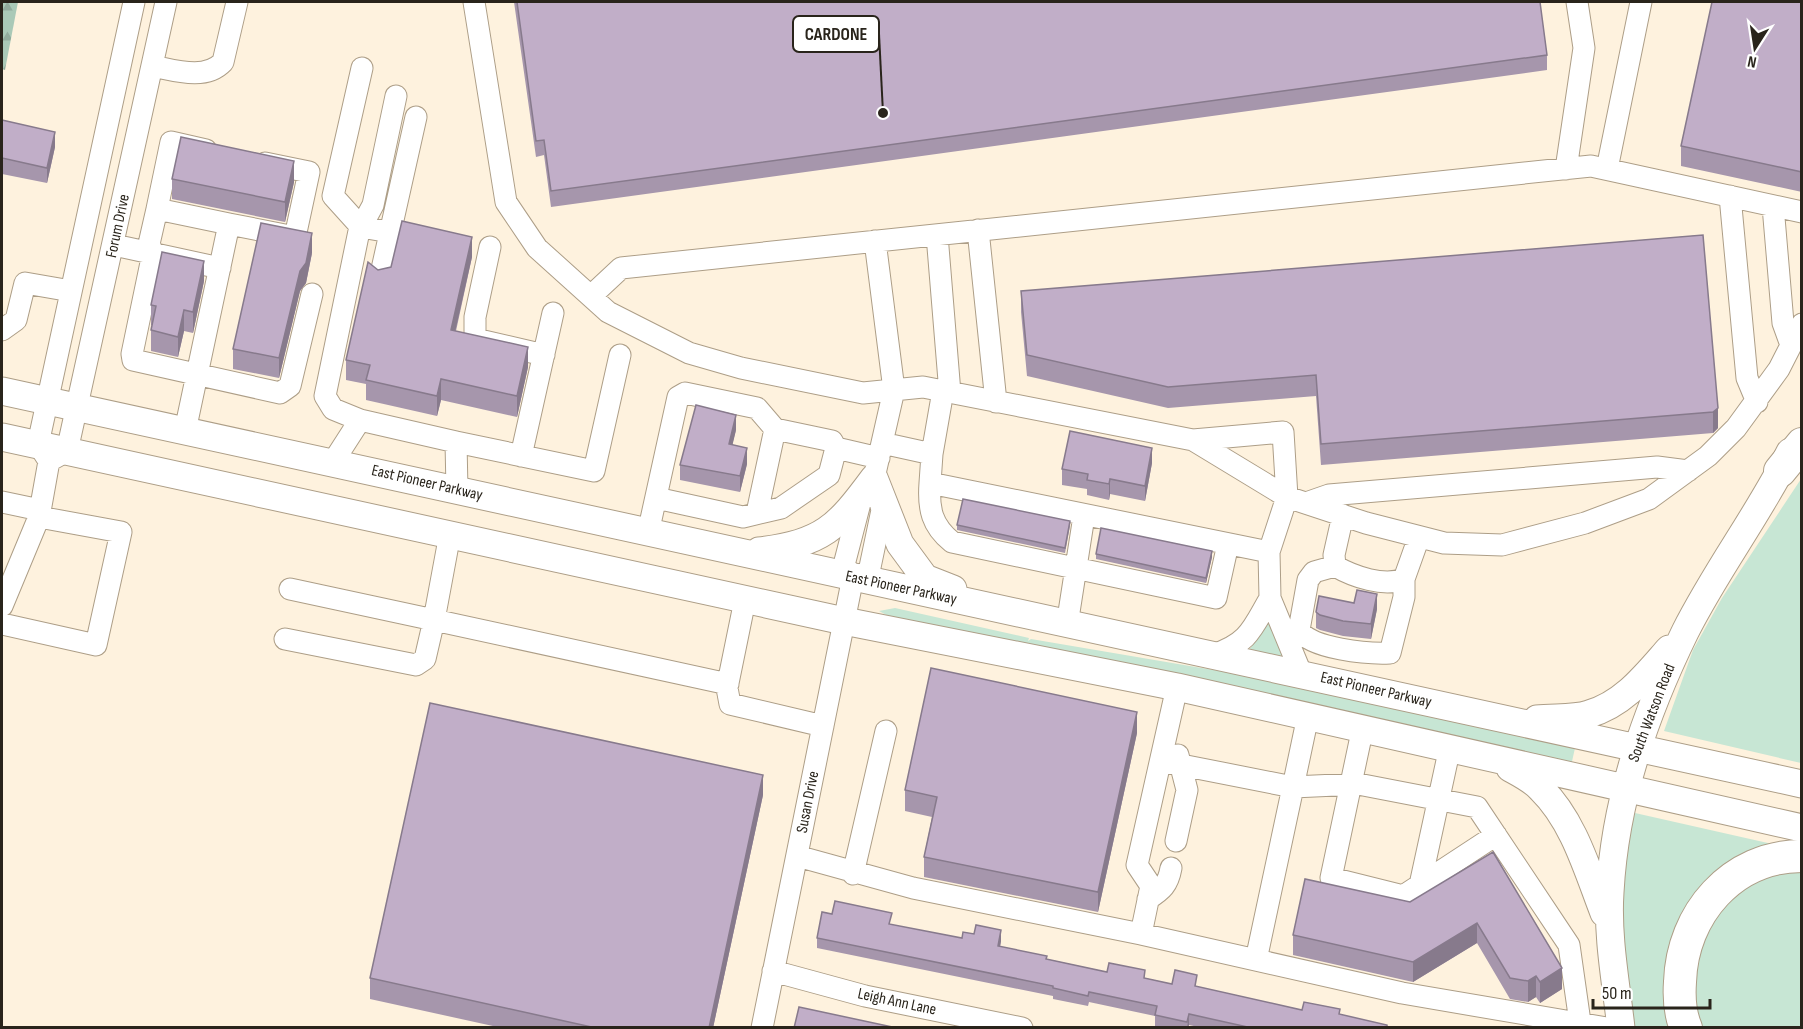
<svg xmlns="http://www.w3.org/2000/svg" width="1803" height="1029" viewBox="0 0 1803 1029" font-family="'Sofia Sans Condensed',sans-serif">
	<defs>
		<pattern id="forest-firs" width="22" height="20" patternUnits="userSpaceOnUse" patternTransform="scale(1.5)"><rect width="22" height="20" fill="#aac9b7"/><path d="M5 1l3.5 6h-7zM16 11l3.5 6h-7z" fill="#92ac9d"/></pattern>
	</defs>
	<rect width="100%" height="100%" fill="#fef2de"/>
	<path fill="#c7e6d4" d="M 1801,479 L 1801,763 L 1664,731 L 1693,650 L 1722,598 Z
		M 895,608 L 1029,638 L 1028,641 L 1031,639 L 1231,673 L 1575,748 L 1571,766 L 892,618 L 879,611 Z
		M 1269,620 L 1271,622 L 1282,657 L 1249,650 Z
		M 1635,813 L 1786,847 L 1724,876 L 1675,1027 L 1631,1028 C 1625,959 1611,880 1635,813 Z
		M 1778,871 L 1801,872 L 1801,1027 L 1696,1027 L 1692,948 L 1727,895 Z"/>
	<path fill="url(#forest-firs)" d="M 2,2 L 18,2 L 5,70 L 2,69 Z"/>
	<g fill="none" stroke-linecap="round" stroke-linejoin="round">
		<defs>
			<path id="minor" d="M 134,2 L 38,444 L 49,461 L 67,451 L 166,2
				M 474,2 L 506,202 L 537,248 L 608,312 L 689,353 L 741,368 L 863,393 L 923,387 L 1193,440 L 1287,497 L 1366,523 L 1444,543 L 1502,545 L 1585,523 L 1649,499 L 1708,456 L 1736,428 L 1779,369 L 1802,324
				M 152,66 C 174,70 205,81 223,62 L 237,2
				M 362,68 L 333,196 L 361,227 L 390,232
				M 206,150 L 171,142 L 157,209 L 229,224
				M 1566,169 L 1584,48 L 1577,2
				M 1607,169 L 1641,2
				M 1730,196 L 1747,378 L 1757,402
				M 1773,206 L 1783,323 L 1791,345
				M 157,209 L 149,244 L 153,253 L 132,354 L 133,360 L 280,393 L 290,386 L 312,294
				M 978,230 L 996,402
				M 937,235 L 950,393
				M 114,245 L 220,268
				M 490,247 L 475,317 L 475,339 L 544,355
				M 380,278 L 416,117
				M 591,296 L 621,268 L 1591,166 L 1802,212
				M 2,330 L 16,320 L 25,283 L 71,291
				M 360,420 L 333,409 L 325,396 L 359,231 L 373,205 L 396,96
				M 185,431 L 229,224 L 295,237 L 309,172 L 265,163
				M 1193,440 L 1283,432 L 1287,497 L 1269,552 L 1270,598 L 1301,673
				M 456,442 L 594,471 L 620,355
				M 882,443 L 932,454 L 943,391
				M 836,448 L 879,458
				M 932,454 L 930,483 L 1269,552
				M 521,456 L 553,313
				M 333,462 L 360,420 L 456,442 L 457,490
				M 930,483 C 928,509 932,526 952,542 L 1216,598 L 1228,544
				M 2,502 L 40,510
				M 1306,503 L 1329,495 L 1657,467 L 1688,471
				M 757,513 L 775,429
				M 1343,515 L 1334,555 L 1335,566 C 1354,577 1384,587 1404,579 L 1419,537
				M 648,533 L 678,397 L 685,393 L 757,408 L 775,429 L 832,441 L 836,448 L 829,475 L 781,508 L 743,517 L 656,498
				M 450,534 L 434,620 L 728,684
				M 1335,566 L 1314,572 L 1308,580 L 1299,630 C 1311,649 1368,654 1390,653 L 1404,597 L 1404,579
				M 853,577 L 844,565 L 860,503 L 874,478 L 894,390 L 875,241
				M 853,577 L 869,572 L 882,510 L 879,498
				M 745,600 L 727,688 L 730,704 L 823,726
				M 2,606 L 39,517 L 49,461
				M 2,624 L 96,645 L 121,532 L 39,517
				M 1067,625 L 1084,516
				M 285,639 L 416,665 L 425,659 L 434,620 L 290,589
				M 1213,655 C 1249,643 1252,629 1270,598
				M 1363,727 L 1331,878 L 1403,896 L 1496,835
				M 1161,761 L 1293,787 L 1308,716
				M 1176,841 L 1187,790 L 1178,755
				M 797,856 L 913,888 L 1141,934 L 1402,993 L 1607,1028
				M 853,874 L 886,731
				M 1420,885 L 1450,747
				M 1148,899 C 1162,890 1168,885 1171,868
				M 1141,934 L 1151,886 L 1137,865 L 1177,687
				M 1256,960 L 1293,787 L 1358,784 L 1477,807 L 1569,945 L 1580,1022
				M 773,971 L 865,996 L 1022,1028
				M 762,1028 L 853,577"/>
			<path id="major" d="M 2,391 L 1802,784
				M 2,437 L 844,621 L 1177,687 L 1802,828
				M 759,551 C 823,543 837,528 874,478 L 900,544 L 925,578 L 953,589
				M 1537,719 C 1553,717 1574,719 1589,714 C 1624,704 1646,675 1669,649
				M 1510,768 C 1521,774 1533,780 1541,789 C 1574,821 1588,872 1604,913
				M 1621,1028 C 1616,983 1607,937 1610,892 C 1615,800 1645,714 1685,632 C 1716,570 1759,514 1790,452"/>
			<path id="highway" d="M 1780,471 L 1802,444
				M 1686,1028 C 1680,1014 1679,996 1680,982 C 1682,914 1732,856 1802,856"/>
		</defs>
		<use href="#minor" stroke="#ad9e87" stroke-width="23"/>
		<use href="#major" stroke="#ad9e87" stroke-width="29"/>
		<use href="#highway" stroke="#ad9e87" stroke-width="34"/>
		<use href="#minor" stroke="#fff" stroke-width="21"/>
		<use href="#major" stroke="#fff" stroke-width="27"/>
		<use href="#highway" stroke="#fff" stroke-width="32"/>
	</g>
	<path fill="#a696ac" d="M 514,2 L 1540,2 L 1547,55 L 1547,70 L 551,207 L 544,155 L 536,157 Z
		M 1802,2 L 1802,192 L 1681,166 L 1681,146 Z
		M 2,120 L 55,147 L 47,183 L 2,174 Z
		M 172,179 L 294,182 L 285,222 L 172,199 Z
		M 1703,235 L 1718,428 L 1713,433 L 1321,465 L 1316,396 L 1168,408 L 1027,376 L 1021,312 L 1021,291 Z
		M 312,253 L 306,283 L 300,291 L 279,378 L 233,369 L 233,349 Z
		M 472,257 L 456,331 L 528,367 L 517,417 L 441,400 L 437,416 L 366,400 L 366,384 L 346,380 L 346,360 L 378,270 Z
		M 204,281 L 193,333 L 184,331 L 178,357 L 151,351 L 151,330 L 152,325 L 151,325 L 151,305 Z
		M 736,430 L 732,445 L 747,464 L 740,492 L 680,480 L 680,465 Z
		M 1152,463 L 1145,501 L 1110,494 L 1109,500 L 1087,495 L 1087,489 L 1062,485 L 1062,469 Z
		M 957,525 L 1070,526 L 1065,553 L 957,530 Z
		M 1096,554 L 1212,557 L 1206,583 L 1096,559 Z
		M 1377,609 L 1371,639 L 1343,636 L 1320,630 L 1316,628 L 1316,612 Z
		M 1137,733 L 1098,912 L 924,877 L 924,857 L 932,817 L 905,811 L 905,790 Z
		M 763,795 L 713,1028 L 502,1028 L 370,999 L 370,978 Z
		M 1493,852 L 1562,989 L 1540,1003 L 1536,997 L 1528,1002 L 1510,999 L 1477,943 L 1413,982 L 1293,955 L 1293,935 L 1410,902 Z
		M 817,938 L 962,938 L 1001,941 L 1000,947 L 1047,959 L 1107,972 L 1145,978 L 1172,984 L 1197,987 L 1302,1010 L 1340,1015 L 1390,1028 L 1203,1028 L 1189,1025 L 1188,1028 L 1163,1028 L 1155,1026 L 1155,1016 L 1089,1002 L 1088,1006 L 1053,999 L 1053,996 L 817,948 Z"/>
	<path fill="#877a8c" d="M 55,132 L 55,147 L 47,183 L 47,168 Z
		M 294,161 L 294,182 L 285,222 L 285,202 Z
		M 312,233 L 312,253 L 306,283 L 300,291 L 279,378 L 279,358 L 300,271 Z
		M 472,237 L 472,257 L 451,350 L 451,330 Z
		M 204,261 L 204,281 L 193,333 L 193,312 Z
		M 184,310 L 184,331 L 178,357 L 178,337 Z
		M 528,347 L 528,367 L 517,417 L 517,396 Z
		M 441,379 L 441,400 L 437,416 L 437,396 Z
		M 1718,408 L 1718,428 L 1713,433 L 1713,412 Z
		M 736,415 L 736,430 L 729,460 L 729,444 Z
		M 747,448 L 747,464 L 740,492 L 740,476 Z
		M 1152,448 L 1152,463 L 1145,501 L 1145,486 Z
		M 1110,479 L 1110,494 L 1109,500 L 1109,484 Z
		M 1212,551 L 1212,557 L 1206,583 L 1206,578 Z
		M 1377,594 L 1377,609 L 1371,639 L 1371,624 Z
		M 1137,712 L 1137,733 L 1098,912 L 1098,892 Z
		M 763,775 L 763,795 L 713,1028 L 709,1028 Z
		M 1477,923 L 1477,943 L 1413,982 L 1413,962 Z
		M 1001,930 L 1001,941 L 998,957 L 998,946 Z
		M 1562,968 L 1562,989 L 1540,1003 L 1540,982 Z
		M 1536,976 L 1536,997 L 1528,1002 L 1528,981 Z
		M 1189,1014 L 1189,1025 L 1188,1028 L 1187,1028 Z"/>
	<path fill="#c1aec8" stroke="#877a8c" stroke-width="1.5" d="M 517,2 L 1540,2 L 1547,55 L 551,191 L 544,140 L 536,141 Z
		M 1712,2 L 1802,2 L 1802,172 L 1681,146 Z
		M 2,120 L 55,132 L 47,168 L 2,158 Z
		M 181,137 L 294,161 L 285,202 L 172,179 Z
		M 402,221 L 472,237 L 451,330 L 528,347 L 517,396 L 441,379 L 437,396 L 366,380 L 370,365 L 346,360 L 368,262 L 378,270 L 391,267 Z
		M 261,223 L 312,233 L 306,263 L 300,271 L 279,358 L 233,349 Z
		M 1703,235 L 1718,408 L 1713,412 L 1321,444 L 1316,375 L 1168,387 L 1027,355 L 1021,291 Z
		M 162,252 L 204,261 L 193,312 L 184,310 L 178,337 L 151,330 L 156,306 L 151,305 Z
		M 696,405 L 736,415 L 729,444 L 747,448 L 740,476 L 680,465 Z
		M 1070,431 L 1152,448 L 1145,486 L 1110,479 L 1109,484 L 1087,480 L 1088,474 L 1062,469 Z
		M 963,499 L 1070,521 L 1065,548 L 957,525 Z
		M 1101,528 L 1212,551 L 1206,578 L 1096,554 Z
		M 1357,590 L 1377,594 L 1371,624 L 1343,621 L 1320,615 L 1316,612 L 1319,596 L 1354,603 Z
		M 931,668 L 1137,712 L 1098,892 L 924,857 L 937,797 L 905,790 Z
		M 430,703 L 763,775 L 709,1028 L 596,1028 L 370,978 Z
		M 1493,852 L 1562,968 L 1540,982 L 1536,976 L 1528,981 L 1510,978 L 1477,923 L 1413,962 L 1293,935 L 1305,879 L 1410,902 Z
		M 835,901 L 892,913 L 889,924 L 962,938 L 963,932 L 974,934 L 976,925 L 1001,930 L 998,946 L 1047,956 L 1046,959 L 1107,972 L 1109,963 L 1145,970 L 1144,978 L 1172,984 L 1175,970 L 1197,975 L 1195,986 L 1302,1010 L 1304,1002 L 1340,1009 L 1339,1014 L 1387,1025 L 1387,1027 L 1390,1028 L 1252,1028 L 1189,1014 L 1187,1022 L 1155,1015 L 1157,1006 L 1089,992 L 1088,996 L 1053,988 L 1053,986 L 817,938 L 822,912 L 832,914 Z
		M 799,1007 L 897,1028 L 794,1028 Z"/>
	<g text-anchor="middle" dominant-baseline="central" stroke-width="4.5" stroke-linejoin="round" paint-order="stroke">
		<g font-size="16" fill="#29241b" stroke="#fff">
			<text transform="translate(118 226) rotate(-78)">Forum Drive</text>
			<text transform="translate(427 483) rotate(13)">East Pioneer Parkway</text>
			<text transform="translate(901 588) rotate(12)">East Pioneer Parkway</text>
			<text transform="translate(1376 690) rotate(13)">East Pioneer Parkway</text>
			<text transform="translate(1652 713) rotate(-69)">South Watson Road</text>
			<text transform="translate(808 802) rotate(-79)">Susan Drive</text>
			<text transform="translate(897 1002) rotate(12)">Leigh Ann Lane</text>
		</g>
	</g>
	<path fill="none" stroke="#29241b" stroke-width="2" d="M883 113L879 34"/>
	<circle fill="#29241b" stroke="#fff" stroke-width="2" cx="883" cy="113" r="6"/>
	<rect fill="#fff" stroke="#29241b" stroke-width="2" x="793" y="16" width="86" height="36" rx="6"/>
	<g font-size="18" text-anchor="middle" font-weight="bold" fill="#29241b">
		<text x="836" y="40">CARDONE</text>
	</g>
	<rect width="1803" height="1029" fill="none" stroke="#29241b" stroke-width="6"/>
	<g transform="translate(1755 48) rotate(192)" stroke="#ffffff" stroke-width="4.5" paint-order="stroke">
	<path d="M0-4.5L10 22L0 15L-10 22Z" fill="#29241b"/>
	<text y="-9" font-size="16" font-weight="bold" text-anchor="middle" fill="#29241b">N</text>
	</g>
	<path d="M1593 999v9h117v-9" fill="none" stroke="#29241b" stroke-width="3"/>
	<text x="1602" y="999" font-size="18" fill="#29241b" stroke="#ffffff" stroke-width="4.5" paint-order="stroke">50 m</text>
</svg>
